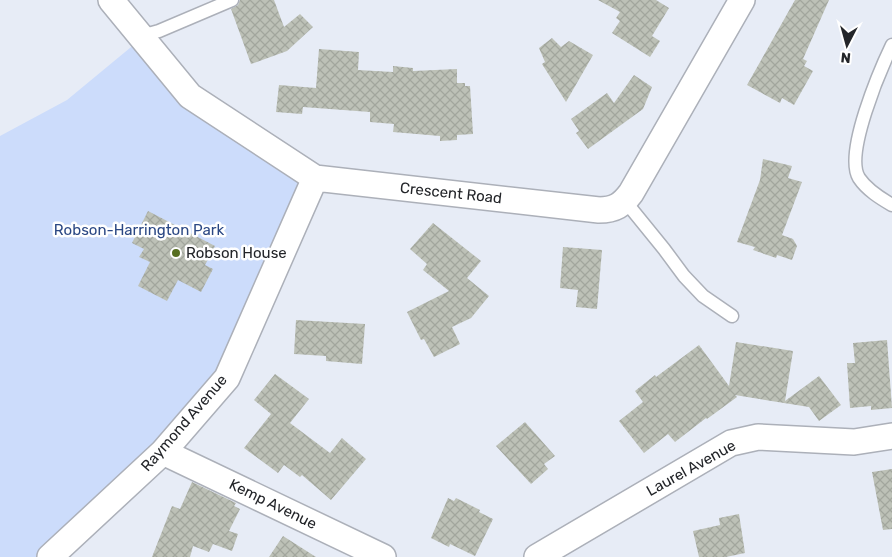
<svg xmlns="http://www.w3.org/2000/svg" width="892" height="557" viewBox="0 0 892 557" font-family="Rubik,sans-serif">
	<defs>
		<pattern id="building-cross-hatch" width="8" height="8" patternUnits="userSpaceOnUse" patternTransform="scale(1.25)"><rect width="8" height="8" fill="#bdc1b7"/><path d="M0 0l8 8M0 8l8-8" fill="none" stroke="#a2a69d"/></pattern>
	</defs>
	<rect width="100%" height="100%" fill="#e7ecf6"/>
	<path fill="#ccdcfb" d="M 142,38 L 190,96 L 315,178 L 227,378 L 50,557 L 0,557 L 0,136 L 67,100 Z"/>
	<path fill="url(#building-cross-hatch)" d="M 240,0 L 274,0 L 284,27 L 300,14 L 313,27 L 287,51 L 251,64 L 231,9 L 238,5 Z
		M 598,0 L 656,0 L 669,8 L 652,36 L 660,41 L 650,57 L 612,33 L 620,21 L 616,18 L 620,12 Z
		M 795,0 L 829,0 L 803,59 L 807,61 L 804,66 L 813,71 L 794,105 L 782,98 L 780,103 L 747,85 Z
		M 552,38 L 561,47 L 569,41 L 593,55 L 566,102 L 542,64 L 545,62 L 539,48 Z
		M 319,49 L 359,52 L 358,70 L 393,72 L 393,66 L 413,68 L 413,71 L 457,69 L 457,83 L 465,83 L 465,86 L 470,86 L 473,134 L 457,135 L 457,140 L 440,141 L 440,136 L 393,132 L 394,124 L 370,122 L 370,112 L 303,107 L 302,114 L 276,112 L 279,85 L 316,88 Z
		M 634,75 L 652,87 L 643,109 L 588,149 L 576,133 L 579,131 L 571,119 L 607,93 L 614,103 Z
		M 763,159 L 792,166 L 788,178 L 802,182 L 782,235 L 793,239 L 797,246 L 792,260 L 777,255 L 776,258 L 753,250 L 755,247 L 737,242 L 760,180 Z
		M 148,211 L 215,246 L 205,265 L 213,269 L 201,292 L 178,280 L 167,301 L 138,286 L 150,262 L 139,257 L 144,249 L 132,243 Z
		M 433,223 L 481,261 L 467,278 L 489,296 L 471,318 L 452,327 L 460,344 L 434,357 L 424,339 L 421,340 L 407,312 L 449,291 L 423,270 L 427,264 L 410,249 Z
		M 563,247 L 602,250 L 597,309 L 576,307 L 578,290 L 560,288 Z
		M 296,320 L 365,324 L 362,364 L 326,361 L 326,356 L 294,354 Z
		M 887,340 L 892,408 L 871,410 L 871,406 L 850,408 L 847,363 L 855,363 L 853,343 Z
		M 736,342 L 793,351 L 785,401 L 819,376 L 841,405 L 819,421 L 809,407 L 735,395 L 737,397 L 707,419 L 706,418 L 675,442 L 668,434 L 644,453 L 619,421 L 643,402 L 635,391 L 655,375 L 656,377 L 699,345 L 729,386 Z
		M 275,374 L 309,399 L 290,423 L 330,453 L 342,438 L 366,459 L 331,500 L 302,475 L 300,477 L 284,465 L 278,473 L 244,448 L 271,414 L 254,400 Z
		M 525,422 L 555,456 L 544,464 L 548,469 L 531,484 L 496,446 Z
		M 892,469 L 892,529 L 883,530 L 872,472 Z
		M 192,482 L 236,503 L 234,506 L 240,509 L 229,531 L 238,534 L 232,551 L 213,544 L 209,552 L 193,546 L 190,557 L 152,557 L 172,506 L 180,509 Z
		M 448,498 L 454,501 L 456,498 L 480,510 L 479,512 L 493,519 L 475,556 L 450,544 L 449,547 L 431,538 Z
		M 739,514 L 745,553 L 726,557 L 699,557 L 693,531 L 720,525 L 719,518 Z
		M 283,536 L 316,557 L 269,557 Z"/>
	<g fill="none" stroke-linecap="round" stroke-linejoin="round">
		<defs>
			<path id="lane" d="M 141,36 L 159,31 L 232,0
				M 892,45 C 880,70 844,154 859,178 C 867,190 880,198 892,205
				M 625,201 L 664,249 L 684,276 L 703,296 L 732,316"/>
			<path id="street" d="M 111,0 L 190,96 L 315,178 L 599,210 C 615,210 622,205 631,193 L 742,0
				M 163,452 L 383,557
				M 50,557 L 163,452 L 227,378 L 315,178
				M 537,557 L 731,443 L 758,437 L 854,442 L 892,436"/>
		</defs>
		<use href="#lane" stroke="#acb0b9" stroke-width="15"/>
		<use href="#street" stroke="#acb0b9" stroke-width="28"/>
		<use href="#lane" stroke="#fff" stroke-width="12"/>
		<use href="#street" stroke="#fff" stroke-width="25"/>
	</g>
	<circle fill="#566e20" stroke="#fff" stroke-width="2" cx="176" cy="253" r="5"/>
	<g text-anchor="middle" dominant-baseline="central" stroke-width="5" stroke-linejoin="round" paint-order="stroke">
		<g font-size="15" fill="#232529" stroke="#fff">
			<text transform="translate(451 193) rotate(6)">Crescent Road</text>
			<text transform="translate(184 423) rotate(-49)">Raymond Avenue</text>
			<text transform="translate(691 468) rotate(-29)">Laurel Avenue</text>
			<text transform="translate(273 504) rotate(26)">Kemp Avenue</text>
		</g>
		<g font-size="15" fill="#2b4884" stroke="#fff">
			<text x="139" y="230">Robson-Harrington Park</text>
		</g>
		<g font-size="15" fill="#232529" stroke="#fff" text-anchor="start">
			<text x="186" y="253">Robson House</text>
		</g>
	</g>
	<g transform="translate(847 45) rotate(186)" stroke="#ffffff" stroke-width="4" paint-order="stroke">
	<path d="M0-4L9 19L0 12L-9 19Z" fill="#232529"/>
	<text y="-8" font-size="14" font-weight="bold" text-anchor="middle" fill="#232529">N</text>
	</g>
</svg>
